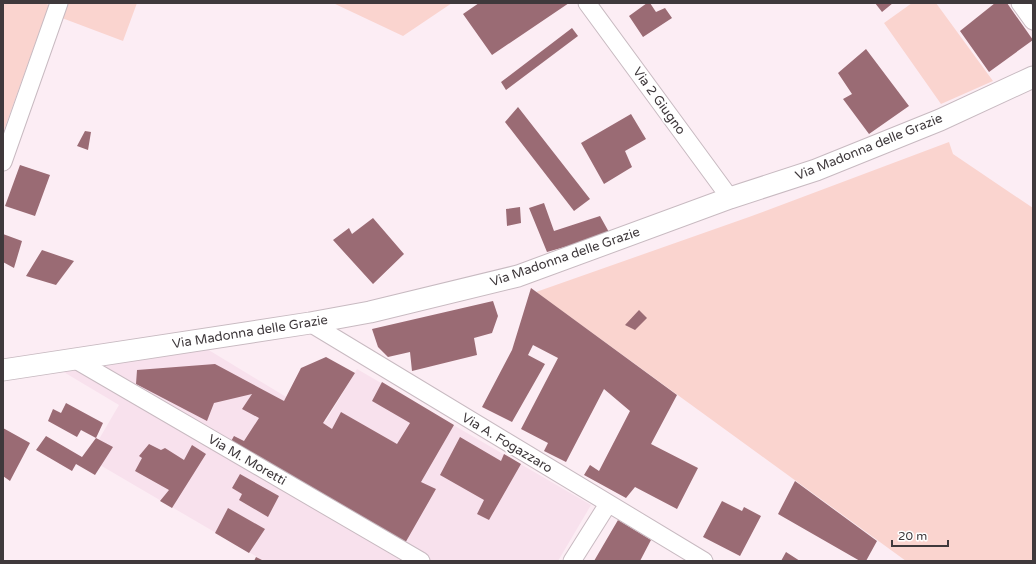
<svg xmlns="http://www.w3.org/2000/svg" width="1036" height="564" viewBox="0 0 1036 564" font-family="'Varela Round',sans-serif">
	<rect width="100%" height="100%" fill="#fcedf4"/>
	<path fill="#f8e1ed" d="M 207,349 L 326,421 L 357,369 L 591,505 L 558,561 L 264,561 L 88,458 L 119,405 L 62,371 Z"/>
	<path fill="#fad4cf" d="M 3,3 L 44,3 L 49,5 L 3,133 Z
		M 67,3 L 137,3 L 123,41 L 62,18 Z
		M 333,3 L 452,3 L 403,36 Z
		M 912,3 L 936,3 L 993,81 L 941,104 L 884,23 Z
		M 949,142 L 953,154 L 1033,208 L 1033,561 L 906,561 L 536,292 L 749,217 Z"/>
	<path fill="#9a6b74" d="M 479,3 L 569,3 L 492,55 L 463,14 Z
		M 647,3 L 650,3 L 656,12 L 665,8 L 672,18 L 643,37 L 629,16 Z
		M 875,3 L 893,3 L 882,12 Z
		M 995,3 L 1007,3 L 1033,40 L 989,72 L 960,31 Z
		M 572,28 L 578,36 L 506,90 L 501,82 Z
		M 866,49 L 909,106 L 869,134 L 843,99 L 852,94 L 838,73 Z
		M 518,107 L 590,199 L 574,211 L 505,122 Z
		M 631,114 L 646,139 L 625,151 L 632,167 L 604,184 L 581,143 Z
		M 85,131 L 91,132 L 88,150 L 77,146 Z
		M 20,165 L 50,175 L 35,216 L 5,206 Z
		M 544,203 L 554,231 L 600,216 L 610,234 L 547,252 L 529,208 Z
		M 520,207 L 521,223 L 507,226 L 506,209 Z
		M 373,218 L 404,254 L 373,284 L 333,240 L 349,228 L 352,234 Z
		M 3,234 L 22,241 L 14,268 L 3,262 Z
		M 42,250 L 74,261 L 56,285 L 26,276 Z
		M 531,288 L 677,395 L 651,444 L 698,468 L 677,509 L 635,487 L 626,498 L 584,475 L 590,465 L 599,471 L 630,411 L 604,389 L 566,462 L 544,451 L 548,443 L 521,429 L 558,358 L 533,345 L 528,355 L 545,364 L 512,422 L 482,407 L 512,350 Z
		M 493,301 L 498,316 L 492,333 L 474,338 L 477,355 L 412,371 L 410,352 L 388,357 L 378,347 L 372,329 Z
		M 639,310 L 647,318 L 635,330 L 625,325 Z
		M 326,357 L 355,373 L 323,423 L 332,429 L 341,412 L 397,444 L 410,423 L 372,401 L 382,382 L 454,425 L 421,482 L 436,489 L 404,545 L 230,443 L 234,436 L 244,441 L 259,418 L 242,409 L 252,394 L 214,403 L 207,421 L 136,384 L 137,370 L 215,364 L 284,401 L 301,368 Z
		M 66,403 L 103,423 L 96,438 L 113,447 L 95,475 L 76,464 L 72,471 L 36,450 L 46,436 L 82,457 L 96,438 L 81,430 L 77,437 L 48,421 L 53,409 L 61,413 Z
		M 3,428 L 30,443 L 10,481 L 3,476 Z
		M 460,437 L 501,461 L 504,454 L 521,464 L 489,520 L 477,514 L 484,500 L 440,475 Z
		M 149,444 L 161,450 L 165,448 L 184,460 L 192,445 L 206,454 L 172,508 L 160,501 L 169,490 L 135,471 L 142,458 L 139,456 Z
		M 240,474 L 279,496 L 268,517 L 239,500 L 242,494 L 232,488 Z
		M 795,481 L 877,541 L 866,561 L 860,561 L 778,514 Z
		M 722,501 L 742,511 L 744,507 L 761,516 L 740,556 L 703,537 Z
		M 228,508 L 265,529 L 249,553 L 215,533 Z
		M 618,520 L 651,540 L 640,561 L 594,561 Z
		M 786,552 L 800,561 L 781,561 Z
		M 256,557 L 264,561 L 254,561 Z"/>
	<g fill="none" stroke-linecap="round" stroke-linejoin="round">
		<defs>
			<path id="minor" d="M 587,3 L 730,198
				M 1020,3 L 1033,21
				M 3,162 L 59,3
				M 310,323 L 704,561
				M 74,359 L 421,561
				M 572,561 L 608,504"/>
			<path id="tertiary" d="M 3,370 L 310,323 L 370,312 L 518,276 L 730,198 L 816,170 L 940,120 L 1033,77"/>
		</defs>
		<use href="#minor" stroke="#c8bac1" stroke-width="19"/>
		<use href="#tertiary" stroke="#c8bac1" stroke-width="23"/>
		<use href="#minor" stroke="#fff" stroke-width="17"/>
		<use href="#tertiary" stroke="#fff" stroke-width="21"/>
	</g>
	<g text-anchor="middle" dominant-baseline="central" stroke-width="4" stroke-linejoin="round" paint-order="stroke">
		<g font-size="13" fill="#3f393c" stroke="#fff">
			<text transform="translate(659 101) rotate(54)">Via 2 Giugno</text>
			<text transform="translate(869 147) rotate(-22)">Via Madonna delle Grazie</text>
			<text transform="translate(565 257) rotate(-19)">Via Madonna delle Grazie</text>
			<text transform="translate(250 332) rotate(-9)">Via Madonna delle Grazie</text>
			<text transform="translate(507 443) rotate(31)">Via A. Fogazzaro</text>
			<text transform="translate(247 460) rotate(30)">Via M. Moretti</text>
		</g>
	</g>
	<rect width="1036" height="564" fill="none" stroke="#3f393c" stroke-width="8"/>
	<path d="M892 540v6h56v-6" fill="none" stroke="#3f393c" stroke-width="2"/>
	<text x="898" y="540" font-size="12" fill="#3f393c" stroke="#ffffff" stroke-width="3" paint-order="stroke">20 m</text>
</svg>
